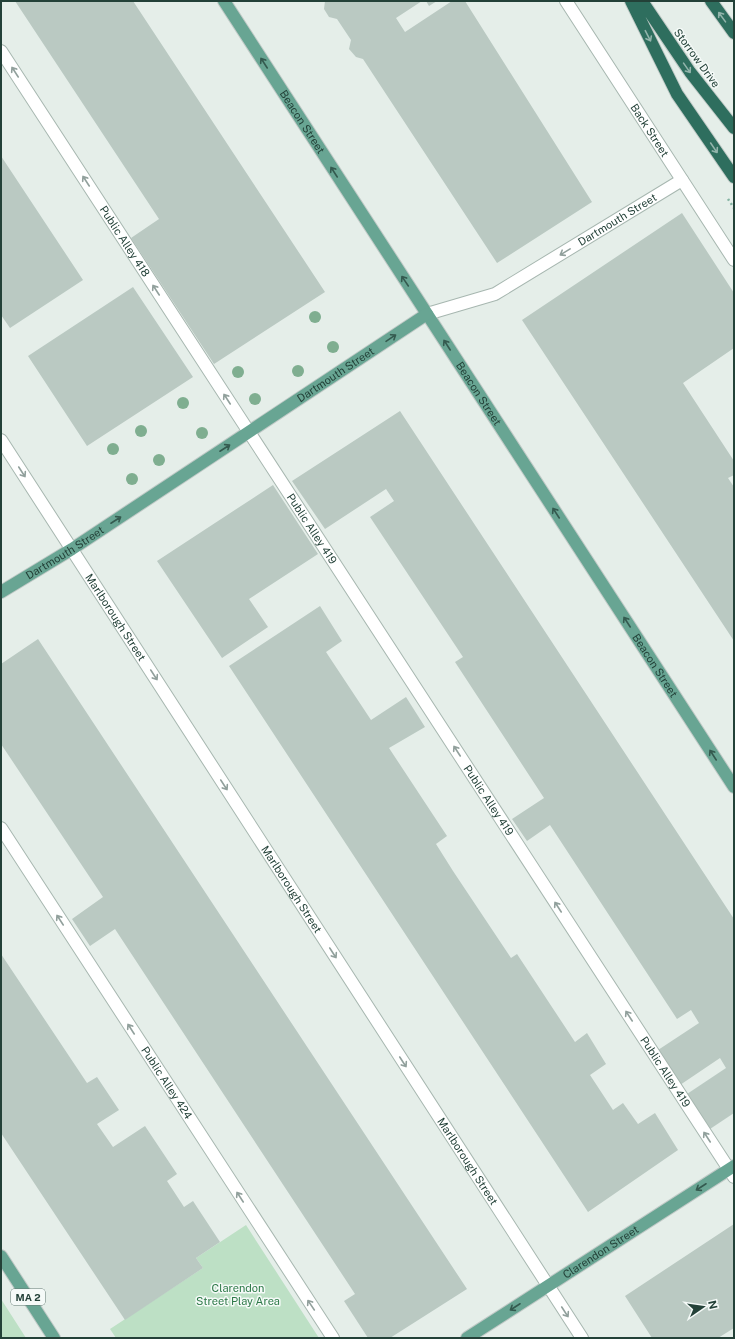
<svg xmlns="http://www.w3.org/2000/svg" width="735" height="1339" viewBox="0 0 735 1339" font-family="'Public Sans',sans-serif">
	<rect width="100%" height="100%" fill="#e5eee9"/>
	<path fill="#bde0c5" d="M 246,1225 L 319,1338 L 116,1338 L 110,1329 L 203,1268 L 196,1258 Z
		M 1,1299 L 26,1338 L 1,1338 Z"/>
	<path fill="#bac9c2" d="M 15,1 L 133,1 L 325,292 L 214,364 L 131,238 L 159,219 Z
		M 325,1 L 422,1 L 396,18 L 405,32 L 452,1 L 465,1 L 592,202 L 497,263 L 363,59 L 356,57 L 349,49 L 351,40 L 337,19 L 329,17 L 324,9 Z
		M 426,1 L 437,1 L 429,6 Z
		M 1,156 L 83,280 L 10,328 L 1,315 Z
		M 682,213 L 734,293 L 734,348 L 683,383 L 734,461 L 734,475 L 728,478 L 734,487 L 734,641 L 522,320 Z
		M 133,287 L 193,377 L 87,446 L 28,356 Z
		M 400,411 L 734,919 L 734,1113 L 710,1129 L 687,1094 L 726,1068 L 720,1058 L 680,1085 L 658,1050 L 699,1023 L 691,1010 L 677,1019 L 550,825 L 527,841 L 512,819 L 544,798 L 455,662 L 463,657 L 370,517 L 394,501 L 386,489 L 325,529 L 292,481 Z
		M 273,485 L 318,554 L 249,599 L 268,627 L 222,658 L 157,561 Z
		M 320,606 L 342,641 L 326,652 L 371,720 L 406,697 L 425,727 L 389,748 L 447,836 L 436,844 L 453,871 L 511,958 L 517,954 L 575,1042 L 587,1033 L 606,1064 L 590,1075 L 613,1110 L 623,1103 L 638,1124 L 655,1113 L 678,1150 L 588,1212 L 229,666 Z
		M 38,639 L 467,1289 L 390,1338 L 368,1338 L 344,1301 L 355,1294 L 115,929 L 90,946 L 72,919 L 103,897 L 1,744 L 1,664 Z
		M 1,954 L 87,1083 L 97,1077 L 119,1110 L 97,1124 L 113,1147 L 145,1126 L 177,1174 L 167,1181 L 184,1207 L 193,1201 L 220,1242 L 196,1258 L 203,1268 L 125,1320 L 1,1133 Z
		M 734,1224 L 734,1328 L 718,1338 L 652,1338 L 625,1296 Z"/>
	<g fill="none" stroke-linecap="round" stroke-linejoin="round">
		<defs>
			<g id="minor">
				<path id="s1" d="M 566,1 L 734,260"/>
				<path id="s2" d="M 1,51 L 734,1177"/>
				<path id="s3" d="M 427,314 L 495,294 L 682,180"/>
				<path id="s4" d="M 1,440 L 582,1338"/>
				<path id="s5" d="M 1,828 L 333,1338"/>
			</g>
			<g id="major">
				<path id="s6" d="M 224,1 L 734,787"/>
				<path id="s7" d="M 1,592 L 72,549 L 427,314"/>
				<path d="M 1,1256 L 54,1338"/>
				<path id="s8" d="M 467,1338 L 734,1166"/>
			</g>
			<path id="highway" d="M 631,1 L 677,94 L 734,177
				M 642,1 L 690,72 L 734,128
				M 711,1 L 734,33"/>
		</defs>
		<use href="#minor" stroke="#a7b7b0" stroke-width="14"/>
		<use href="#major" stroke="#c1cac7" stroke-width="14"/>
		<use href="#highway" stroke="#c1cac7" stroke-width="14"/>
		<path stroke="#84b3a2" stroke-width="2.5" stroke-dasharray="2 3" stroke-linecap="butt" d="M 728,199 L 734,208"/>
		<use href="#minor" stroke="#fff" stroke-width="12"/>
		<use href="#major" stroke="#68a593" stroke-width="12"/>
		<use href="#highway" stroke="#2e6e5e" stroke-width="12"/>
	</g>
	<g fill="#7fae90">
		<circle cx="315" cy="317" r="6"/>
		<circle cx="333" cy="347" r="6"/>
		<circle cx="298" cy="371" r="6"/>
		<circle cx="238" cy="372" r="6"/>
		<circle cx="255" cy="399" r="6"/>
		<circle cx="183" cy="403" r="6"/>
		<circle cx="141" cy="431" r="6"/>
		<circle cx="202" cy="433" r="6"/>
		<circle cx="113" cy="449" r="6"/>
		<circle cx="159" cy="460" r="6"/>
		<circle cx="132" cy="479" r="6"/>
	</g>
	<defs><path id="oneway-shaft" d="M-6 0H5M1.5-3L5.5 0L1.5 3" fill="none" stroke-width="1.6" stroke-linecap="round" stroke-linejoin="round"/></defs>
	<g stroke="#92b4ab">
		<use href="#oneway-shaft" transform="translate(722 17) rotate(-126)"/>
		<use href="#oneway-shaft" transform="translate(648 36) rotate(63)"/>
		<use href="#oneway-shaft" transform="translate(687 68) rotate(55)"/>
		<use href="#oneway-shaft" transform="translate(714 148) rotate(56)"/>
	</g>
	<g stroke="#345a4f">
		<use href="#oneway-shaft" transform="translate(264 63) rotate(-123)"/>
		<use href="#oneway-shaft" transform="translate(334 172) rotate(-123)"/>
		<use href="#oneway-shaft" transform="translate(405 281) rotate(-124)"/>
		<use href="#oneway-shaft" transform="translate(391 338) rotate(-34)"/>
		<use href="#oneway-shaft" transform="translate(447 345) rotate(-123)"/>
		<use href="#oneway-shaft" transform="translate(225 448) rotate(-33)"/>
		<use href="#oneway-shaft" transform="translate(556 513) rotate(-123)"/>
		<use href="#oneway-shaft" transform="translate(116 520) rotate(-33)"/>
		<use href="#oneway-shaft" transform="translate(627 622) rotate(-123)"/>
		<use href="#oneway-shaft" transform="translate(713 755) rotate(-123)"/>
		<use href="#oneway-shaft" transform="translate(701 1187) rotate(147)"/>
		<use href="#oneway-shaft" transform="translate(515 1307) rotate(147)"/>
	</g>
	<g stroke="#91a09c">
		<use href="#oneway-shaft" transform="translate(15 72) rotate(-123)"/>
		<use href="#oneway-shaft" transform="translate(86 181) rotate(-123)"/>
		<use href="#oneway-shaft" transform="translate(565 252) rotate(149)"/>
		<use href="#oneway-shaft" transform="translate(156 290) rotate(-123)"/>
		<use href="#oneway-shaft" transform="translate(227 399) rotate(-123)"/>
		<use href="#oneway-shaft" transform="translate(22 472) rotate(57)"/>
		<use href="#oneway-shaft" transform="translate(154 675) rotate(57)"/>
		<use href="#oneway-shaft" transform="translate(457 751) rotate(-123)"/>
		<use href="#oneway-shaft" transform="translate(224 785) rotate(57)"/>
		<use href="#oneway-shaft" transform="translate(558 907) rotate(-123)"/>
		<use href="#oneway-shaft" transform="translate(60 920) rotate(-123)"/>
		<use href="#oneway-shaft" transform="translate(333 953) rotate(57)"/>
		<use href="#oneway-shaft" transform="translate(629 1016) rotate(-123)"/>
		<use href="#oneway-shaft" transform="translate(131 1029) rotate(-123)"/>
		<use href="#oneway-shaft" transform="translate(403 1062) rotate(57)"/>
		<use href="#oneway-shaft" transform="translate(707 1137) rotate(-123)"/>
		<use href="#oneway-shaft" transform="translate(240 1197) rotate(-123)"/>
		<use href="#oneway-shaft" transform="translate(311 1305) rotate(-124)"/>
		<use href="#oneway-shaft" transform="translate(565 1312) rotate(57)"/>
	</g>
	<g text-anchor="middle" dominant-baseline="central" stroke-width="3" stroke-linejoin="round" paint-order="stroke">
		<rect fill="#f5faf8" stroke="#627872" stroke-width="1" x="11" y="1289" width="34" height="16" rx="3"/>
		<g font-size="10" font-weight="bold" fill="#234138">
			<text x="28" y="1297">MA 2</text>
		</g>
		<g font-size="11" fill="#234138" stroke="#f5faf8">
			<text transform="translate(697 58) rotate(54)">Storrow Drive</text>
			<text stroke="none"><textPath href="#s6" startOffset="144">Beacon Street</textPath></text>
			<text stroke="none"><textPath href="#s1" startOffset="154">Back Street</textPath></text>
			<text stroke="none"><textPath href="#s3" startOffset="214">Dartmouth Street</textPath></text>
			<text stroke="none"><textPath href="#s2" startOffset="227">Public Alley 418</textPath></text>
			<text stroke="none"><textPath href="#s7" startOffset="399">Dartmouth Street</textPath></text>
			<text stroke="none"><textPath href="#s6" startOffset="468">Beacon Street</textPath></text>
			<text stroke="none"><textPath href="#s2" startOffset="570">Public Alley 419</textPath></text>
			<text stroke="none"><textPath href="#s7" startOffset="75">Dartmouth Street</textPath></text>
			<text stroke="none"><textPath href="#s4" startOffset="211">Marlborough Street</textPath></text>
			<text stroke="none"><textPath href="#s6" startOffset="792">Beacon Street</textPath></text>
			<text stroke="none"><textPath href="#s2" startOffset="894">Public Alley 419</textPath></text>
			<text stroke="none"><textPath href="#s4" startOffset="535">Marlborough Street</textPath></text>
			<text stroke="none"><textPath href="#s2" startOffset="1218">Public Alley 419</textPath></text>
			<text stroke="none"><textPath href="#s5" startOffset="304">Public Alley 424</textPath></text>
			<text stroke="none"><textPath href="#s4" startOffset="859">Marlborough Street</textPath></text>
			<text stroke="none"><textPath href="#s8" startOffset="159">Clarendon Street</textPath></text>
		</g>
		<g font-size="11" fill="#2c7947" stroke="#f5faf8">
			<text x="238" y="1288">Clarendon<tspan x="238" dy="13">Street Play Area</tspan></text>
		</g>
	</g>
	<rect width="735" height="1339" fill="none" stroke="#234138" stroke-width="4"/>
	<g transform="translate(703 1307) rotate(77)" stroke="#f5faf8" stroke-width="3" paint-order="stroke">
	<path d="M0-3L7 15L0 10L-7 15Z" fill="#234138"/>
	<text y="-6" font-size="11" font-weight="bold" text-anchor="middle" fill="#234138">N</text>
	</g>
</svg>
